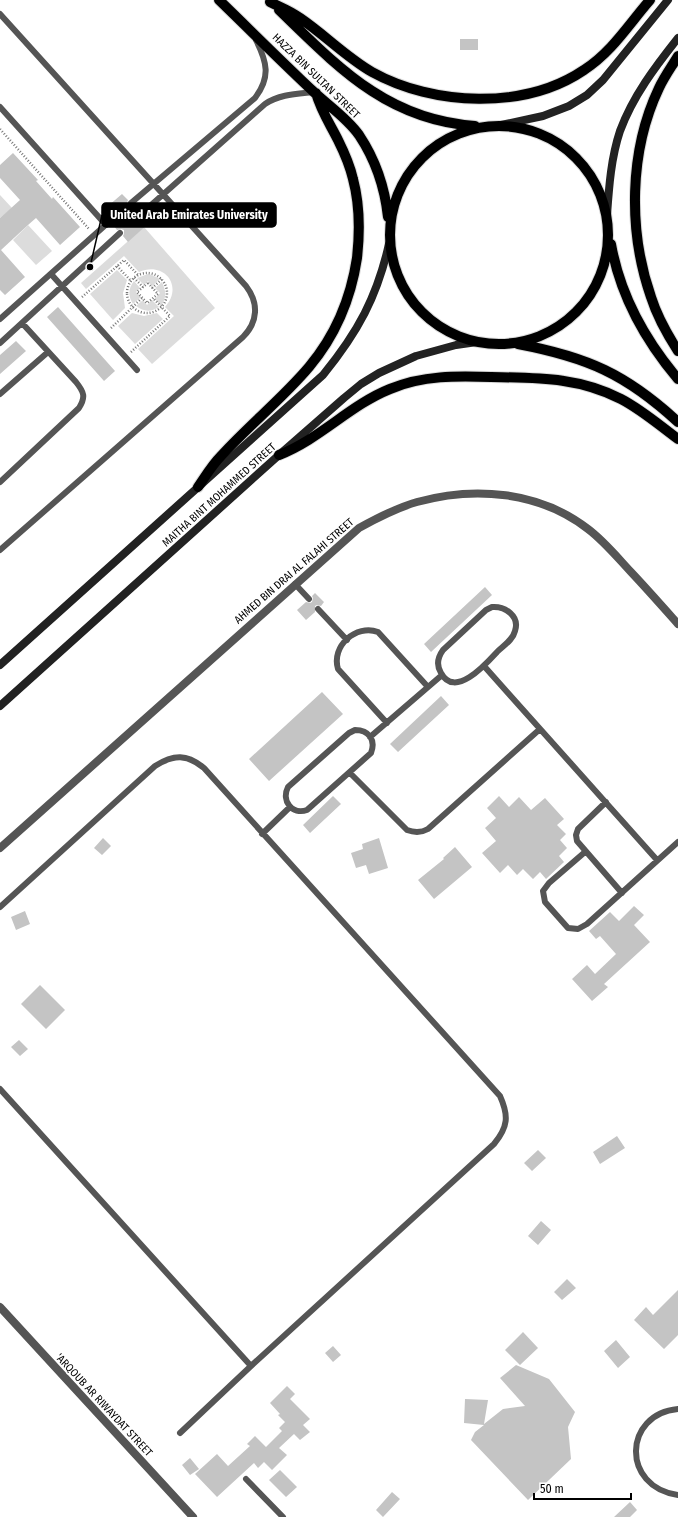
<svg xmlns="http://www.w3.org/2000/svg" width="678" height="1517" viewBox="0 0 678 1517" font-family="'Fira Sans Condensed',sans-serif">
	<rect width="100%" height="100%" fill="#fff"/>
	<path fill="#dcdcdc" d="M 0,195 L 12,208 L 0,218 Z
		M 28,225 L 52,251 L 36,265 L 13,240 Z
		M 144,227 L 215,308 L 152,364 L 138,349 L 174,316 L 165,307 C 184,286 164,261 139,272 L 124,256 L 86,289 L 81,283 Z
		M 117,270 L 127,280 L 123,293 L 125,308 L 113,320 L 90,294 Z
		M 148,274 L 152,275 L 160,279 L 152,286 L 148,281 L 144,285 L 137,278 Z
		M 134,281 L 140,288 L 136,292 L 141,297 L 133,304 C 128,296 128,289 134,281 Z
		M 162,282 C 166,291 167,297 161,306 L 155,299 L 160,293 L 155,288 Z
		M 143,300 L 147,305 L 152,300 L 159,307 C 151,312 144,312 136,306 Z
		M 132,313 L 144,316 L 157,313 L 163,319 L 135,344 L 118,326 Z"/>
	<path fill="#c4c4c4" d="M 460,39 L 478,39 L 478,50 L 460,50 Z
		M 13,153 L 38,180 L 36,181 L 52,199 L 53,197 L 80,227 L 60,245 L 36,218 L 28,225 L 1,250 L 25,277 L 5,295 L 0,290 L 0,218 L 20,200 L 0,178 L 0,165 Z
		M 122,194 L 128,200 L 127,203 L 128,206 L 131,207 L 134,206 L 138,211 L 137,217 L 140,218 L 144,217 L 149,223 L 128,242 L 123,236 L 124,234 L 124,230 L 121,229 L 117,230 L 113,225 L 114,222 L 114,218 L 109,217 L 107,218 L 101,212 Z
		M 58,307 L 115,371 L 104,381 L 47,317 Z
		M 16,341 L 26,351 L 0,374 L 0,355 Z
		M 485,587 L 492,595 L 431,652 L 424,644 Z
		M 315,593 L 324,602 L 321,606 L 317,605 L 315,606 L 315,612 L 306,620 L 297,610 L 306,602 L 310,603 L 312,602 L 313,598 L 312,596 Z
		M 322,692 L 343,714 L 269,781 L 249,759 Z
		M 441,696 L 449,705 L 398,752 L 390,744 Z
		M 333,796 L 341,804 L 310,833 L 303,825 Z
		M 499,796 L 509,807 L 519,797 L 531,810 L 545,798 L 564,819 L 557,825 L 566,834 L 560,840 L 567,848 L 559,856 L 564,862 L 546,879 L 540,872 L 533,879 L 523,869 L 517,875 L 508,865 L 500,873 L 482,853 L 496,841 L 485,828 L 496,818 L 487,808 Z
		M 103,838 L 111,846 L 102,855 L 94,848 Z
		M 379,838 L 388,868 L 369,874 L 366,865 L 356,868 L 351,853 L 363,849 L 362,844 Z
		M 455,847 L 472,867 L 434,899 L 418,880 L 444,859 L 443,858 Z
		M 634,906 L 644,915 L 634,925 L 650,942 L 604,984 L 608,987 L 592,1001 L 572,979 L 587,965 L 595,974 L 616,954 L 600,936 L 596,939 L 589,931 L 610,912 L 619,921 Z
		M 25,911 L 30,924 L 16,930 L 11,917 Z
		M 40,985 L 65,1010 L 46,1029 L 21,1004 Z
		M 19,1040 L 28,1049 L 20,1056 L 11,1047 Z
		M 617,1136 L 625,1148 L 600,1164 L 593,1152 Z
		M 538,1150 L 546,1158 L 532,1171 L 524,1163 Z
		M 541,1221 L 551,1230 L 538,1245 L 528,1236 Z
		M 567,1279 L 576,1288 L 562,1300 L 554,1292 Z
		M 678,1290 L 678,1335 L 664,1349 L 634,1320 L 646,1307 L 653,1315 Z
		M 523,1332 L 538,1348 L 520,1365 L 505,1350 Z
		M 616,1340 L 630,1357 L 618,1368 L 604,1351 Z
		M 333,1346 L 341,1355 L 333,1362 L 325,1353 Z
		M 516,1365 L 549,1379 L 575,1412 L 568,1427 L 571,1459 L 528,1500 L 471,1440 L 475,1432 L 484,1425 L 464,1423 L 465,1399 L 488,1400 L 484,1424 L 503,1409 L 525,1406 L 500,1378 Z
		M 287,1386 L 295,1394 L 290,1399 L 310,1419 L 303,1425 L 310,1432 L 300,1440 L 294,1434 L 279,1448 L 287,1455 L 272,1470 L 264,1462 L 258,1468 L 254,1463 L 217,1497 L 195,1474 L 217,1454 L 228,1466 L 250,1446 L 247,1444 L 255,1436 L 266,1447 L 282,1431 L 279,1428 L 285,1422 L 278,1415 L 280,1414 L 270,1403 Z
		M 190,1458 L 199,1469 L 190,1475 L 182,1465 Z
		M 280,1470 L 297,1487 L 286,1497 L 269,1480 Z
		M 392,1492 L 400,1499 L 383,1517 L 376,1510 Z
		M 630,1502 L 637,1510 L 630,1517 L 614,1517 Z"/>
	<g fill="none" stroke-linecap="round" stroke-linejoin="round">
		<defs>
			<path id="primary" d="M 219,0 C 251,31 283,63 315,93 C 330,107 347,118 359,135 C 375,159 385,189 388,217
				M 270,2 C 280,7 291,11 300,18 C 325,35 346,57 372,72 C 433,106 525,110 584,70 C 612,52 629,24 650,0
				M 279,10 C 338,67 387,120 475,126
				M 678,56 C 672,66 664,77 659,88 C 629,151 628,231 651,297 C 657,316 667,334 678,351
				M390 235a109 109 0 1 1 218 0a109 109 0 1 1-218 0Z
				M 611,244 C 620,295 645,340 678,379
				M 518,344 C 587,357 626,374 678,422
				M 279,455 C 320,439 350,405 390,389 C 423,375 457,376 491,377 C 538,378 578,377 621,399 C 642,410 659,425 678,439
				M 198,487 C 205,477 212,465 221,456 C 249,425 282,399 309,367 C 335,336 351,298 357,258 C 360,231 360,205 353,179 C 350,166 344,152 338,140 C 330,124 321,111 316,93"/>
		</defs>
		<use href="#primary" stroke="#dbdbdb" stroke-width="12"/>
		<path stroke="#777" stroke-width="2.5" stroke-dasharray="1 2" stroke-linecap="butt" d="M 0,129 L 89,229
			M 117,266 L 131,281
			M127 293a20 20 0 1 1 40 0a20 20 0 1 1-40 0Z
			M 134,278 L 143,287
			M 148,283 L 158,294 L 147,303 L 137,292 Z
			M 152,288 L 162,279
			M 82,297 L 124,260 L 138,275
			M 111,328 L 142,298
			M 131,352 L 170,316 L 153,298"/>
		<path stroke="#555" stroke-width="6" d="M 0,14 L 246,286 C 259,303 258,322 243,337 L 0,550
			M 0,107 L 106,225
			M 131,203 L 255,98 C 271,77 267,62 256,40
			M 141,214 L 265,104 C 280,94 297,94 315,92
			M 51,274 L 137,370
			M 0,319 L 110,221
			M 0,343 L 120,233
			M 0,394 L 48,352
			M 0,482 L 79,408 C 86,397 84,392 76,382 L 22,323
			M 295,584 L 309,599
			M 492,607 C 505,606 520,616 515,631 C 513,640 503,646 497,652 C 486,664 455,699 441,673 C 436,665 438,657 443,650 L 486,610 Z
			M 318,609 L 347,640
			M 484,666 L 657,860
			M 387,723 L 338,669 C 331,646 356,624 378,632 L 428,687
			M 355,730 C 369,730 376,740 371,753 L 307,810 C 292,815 281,801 288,787 L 349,733 Z
			M 370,737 L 442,675
			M 350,773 L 407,830 C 415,833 421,833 428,829 L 540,729
			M 606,802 L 578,829 L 576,835 L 577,841 L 622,893
			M 262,834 L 290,807
			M 585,852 L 549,883 L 543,891 L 545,902 L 568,928 L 578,929 L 587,924 L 678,842
			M 0,907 L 155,766 C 174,754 187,754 204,768 L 500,1096 C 509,1116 508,1127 494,1144 L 251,1366 L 180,1433
			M 0,1089 L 251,1366
			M 678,1409 C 623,1414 621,1487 678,1495
			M 246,1479 L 283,1517"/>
		<path stroke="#555" stroke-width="8" d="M 0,848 L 359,528 C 377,518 396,508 417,502 C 474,486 539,491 588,529 C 604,541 617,557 631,572 C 647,589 662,606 678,624
			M 0,1307 L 193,1517"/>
		<path stroke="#222" stroke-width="8" d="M 501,125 L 543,116 L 569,106 L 587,95 L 603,80 L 668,0
			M 607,215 C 609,187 611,158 620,131 C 633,96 655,67 678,38
			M 0,665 L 323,375 C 358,332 377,297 389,244
			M 0,706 L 279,455 L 344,398 L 361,384 L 379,373 L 416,356 L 456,345 L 477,342"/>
		<use href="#primary" stroke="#000" stroke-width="10"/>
	</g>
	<g text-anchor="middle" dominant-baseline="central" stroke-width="3" stroke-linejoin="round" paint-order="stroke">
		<g font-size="11" fill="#000" stroke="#fff">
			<text transform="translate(316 76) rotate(44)">HAZZA BIN SULTAN STREET</text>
			<text transform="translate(219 495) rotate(-42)">MAITHA BINT MOHAMMED STREET</text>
			<text transform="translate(294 571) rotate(-41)">AHMED BIN DRAI AL FALAHI STREET</text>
			<text transform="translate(104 1405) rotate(47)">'ARQOUB AR RIWAYDAT STREET</text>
		</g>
	</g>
	<path fill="none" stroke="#000" stroke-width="1.5" d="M90 267L102 215"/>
	<circle fill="#000" stroke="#fff" stroke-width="1.5" cx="90" cy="267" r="4"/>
	<rect fill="#000" stroke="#000" stroke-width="1.5" x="102" y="203" width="174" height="24" rx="4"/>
	<g font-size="12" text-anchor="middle" font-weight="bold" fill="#fff">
		<text x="189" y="219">United Arab Emirates University</text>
	</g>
	<path d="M534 1493v6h97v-6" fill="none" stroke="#000000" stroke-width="2"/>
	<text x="540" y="1493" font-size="12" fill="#000000" stroke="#ffffff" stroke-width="3" paint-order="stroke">50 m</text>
</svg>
